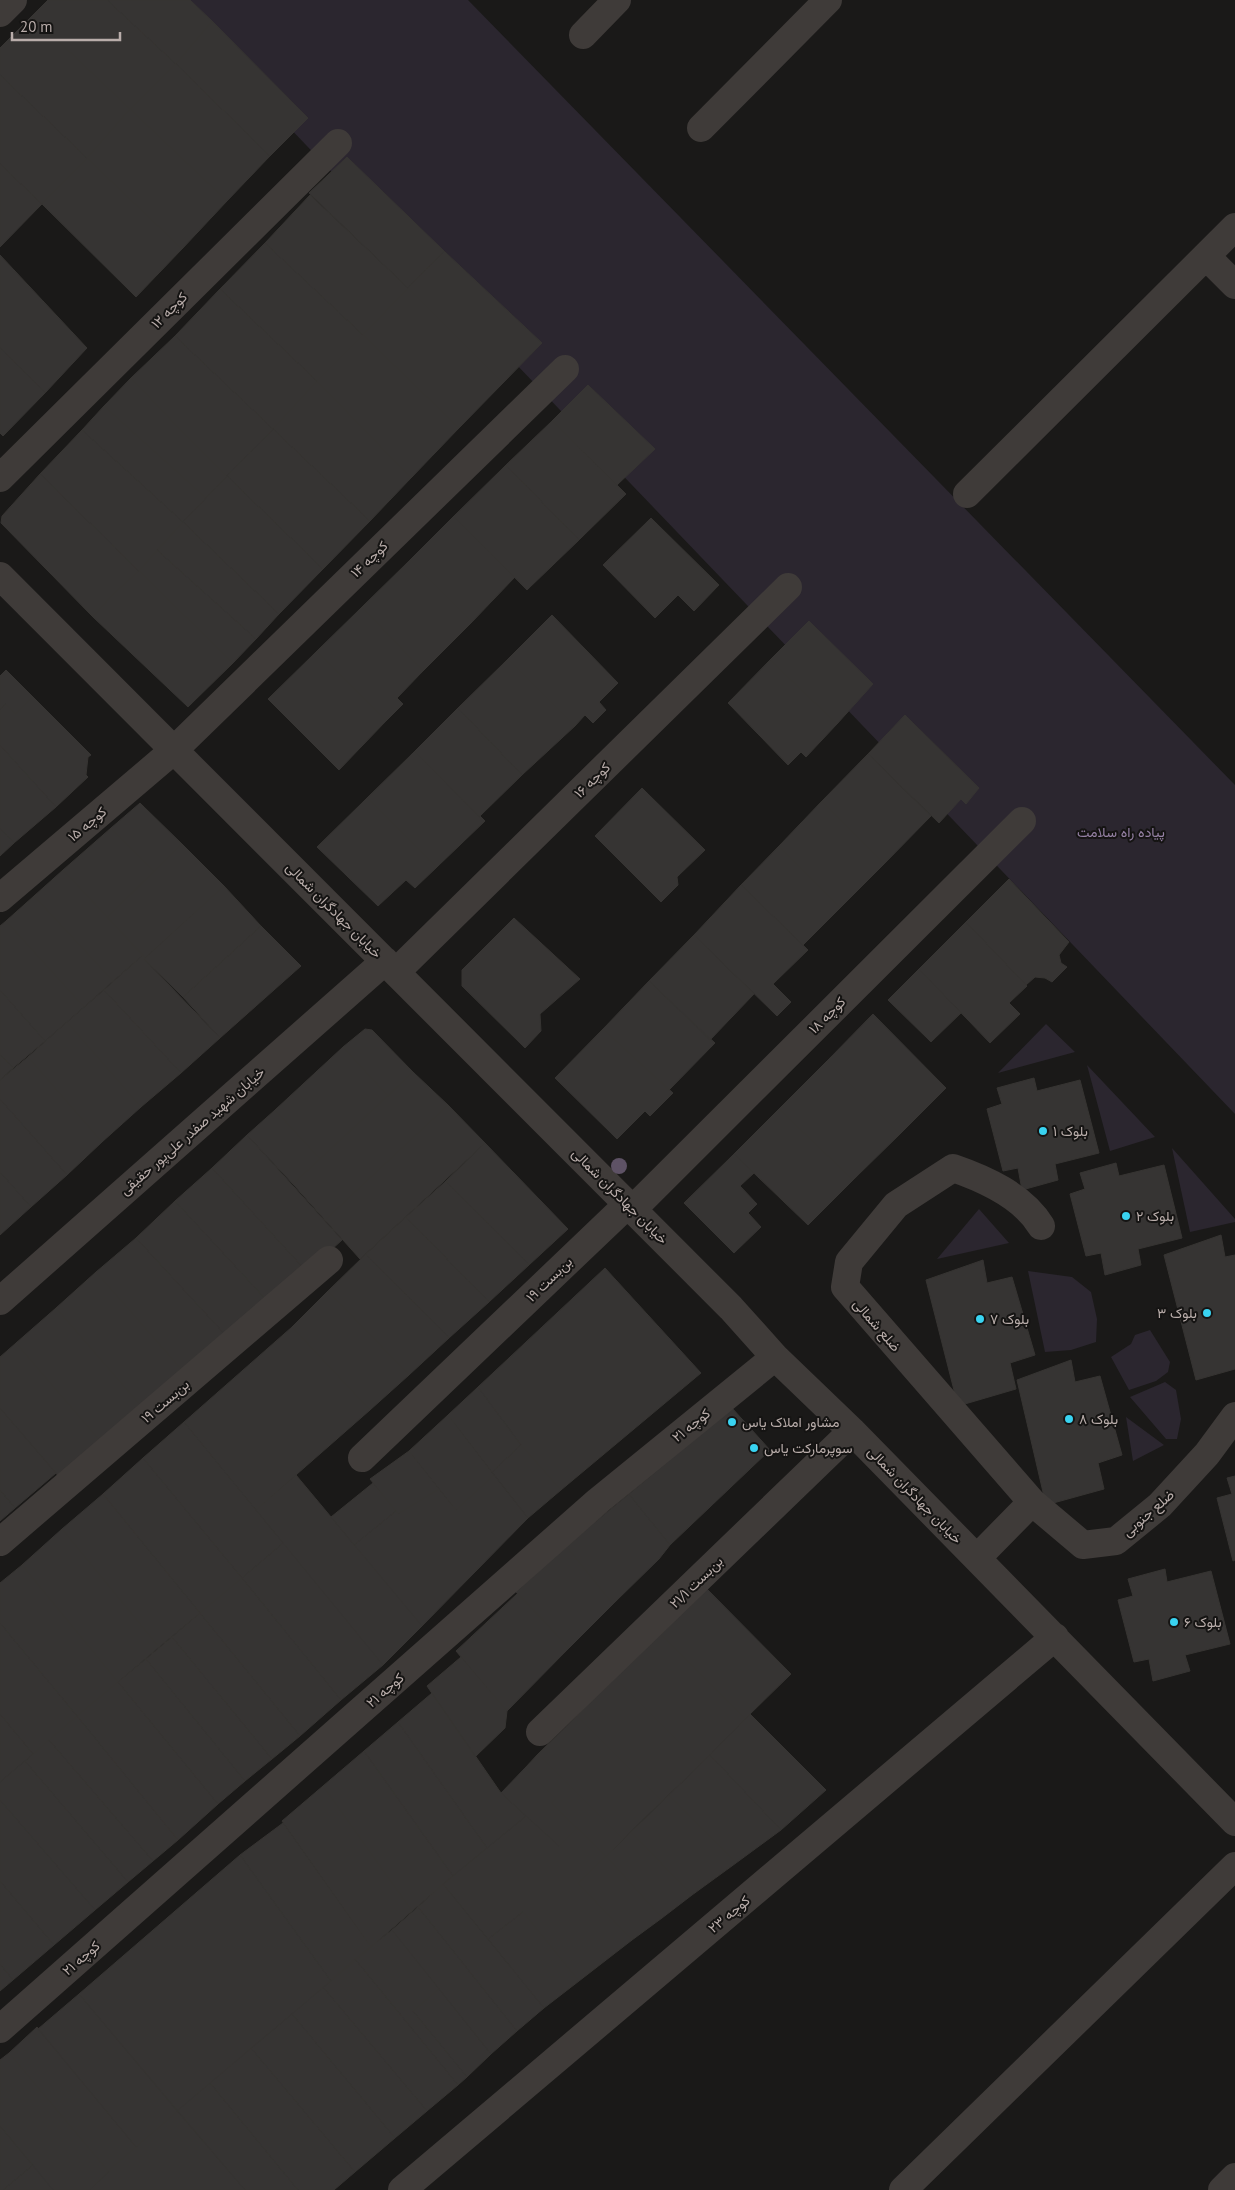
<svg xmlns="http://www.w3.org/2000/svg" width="1235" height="2190" viewBox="0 0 1235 2190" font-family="'PT Sans',Vazirmatn,sans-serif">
	<rect width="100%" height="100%" fill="#1a1918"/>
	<path fill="#2b262f" d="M 167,0 L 468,0 L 1235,785 L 1235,1114 Z
		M 1046,1024 L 1075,1052 L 998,1073 Z
		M 1087,1065 L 1155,1137 L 1110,1151 Z
		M 1172,1148 L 1235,1219 L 1235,1222 L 1190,1232 Z
		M 979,1209 L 1009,1243 L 937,1259 Z
		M 1028,1271 L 1072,1277 L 1091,1292 L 1097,1319 L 1096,1342 L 1071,1350 L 1045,1352 Z
		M 1150,1330 L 1170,1362 L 1168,1372 L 1156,1381 L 1129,1390 L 1111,1357 L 1131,1344 L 1135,1335 Z
		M 1165,1382 L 1176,1390 L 1181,1419 L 1177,1439 L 1166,1439 L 1130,1397 Z
		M 1126,1417 L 1164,1445 L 1133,1461 Z"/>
	<path fill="#363433" stroke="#363432" d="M 48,0 L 107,0 L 176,64 L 130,109 L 32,16 Z
		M 107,0 L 190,0 L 212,21 L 176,64 Z
		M 32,16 L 130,109 L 87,158 L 0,75 L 0,48 Z
		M 212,21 L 308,118 L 270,156 L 176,64 Z
		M 176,64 L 270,156 L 227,201 L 130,109 Z
		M 0,75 L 87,158 L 42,204 L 0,164 Z
		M 130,109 L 227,201 L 182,249 L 87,158 Z
		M 347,157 L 444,251 L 408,288 L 309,193 Z
		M 87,158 L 182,249 L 136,297 L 42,204 Z
		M 0,164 L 42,204 L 0,247 Z
		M 310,195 L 408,288 L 363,335 L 265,243 Z
		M 265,243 L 363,335 L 317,381 L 220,289 Z
		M 444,251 L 542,343 L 503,383 L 408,288 Z
		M 0,255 L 87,348 L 45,393 L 0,347 Z
		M 408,288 L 503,383 L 459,428 L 363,335 Z
		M 220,289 L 317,381 L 273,429 L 175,336 Z
		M 363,335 L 459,428 L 411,478 L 317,381 Z
		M 175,336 L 273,429 L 227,476 L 190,440 L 131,378 Z
		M 0,347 L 45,393 L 3,436 L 0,433 Z
		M 131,378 L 190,440 L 227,476 L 206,498 L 104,406 Z
		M 317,381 L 411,478 L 370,521 L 273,429 Z
		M 588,385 L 655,449 L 617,485 L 552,421 Z
		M 104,406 L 206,498 L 183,522 L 82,430 Z
		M 552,421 L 626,494 L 579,540 L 506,465 Z
		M 273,429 L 370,521 L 323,569 L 227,476 Z
		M 82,430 L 183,522 L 139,571 L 40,474 Z
		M 506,465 L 579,540 L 527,590 L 454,516 Z
		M 40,474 L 139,571 L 112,595 L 93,617 L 1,523 L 2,516 Z
		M 227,476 L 323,569 L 279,614 L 183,522 Z
		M 454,516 L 515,577 L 472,622 L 410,560 Z
		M 651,518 L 719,585 L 694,611 L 678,595 L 655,618 L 603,565 Z
		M 183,522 L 279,614 L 256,639 L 157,550 Z
		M 157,550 L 256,639 L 233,663 L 139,571 Z
		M 410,560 L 472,622 L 423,671 L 362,607 Z
		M 139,571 L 233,663 L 188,707 L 93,617 L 112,595 Z
		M 362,607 L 423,671 L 397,698 L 403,704 L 386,721 L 317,651 Z
		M 552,615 L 618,683 L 599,702 L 606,710 L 593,723 L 585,715 L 575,726 L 508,659 Z
		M 809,621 L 873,684 L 837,724 L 770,660 Z
		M 317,651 L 386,721 L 339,770 L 268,699 Z
		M 508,659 L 575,726 L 522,775 L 458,708 Z
		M 770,660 L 837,724 L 806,757 L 801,752 L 788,765 L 728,703 Z
		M 6,670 L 33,697 L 15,714 L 6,704 L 0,709 L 0,676 Z
		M 33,697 L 91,755 L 88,757 L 86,775 L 88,777 L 56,807 L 0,745 L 0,709 L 6,704 L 15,714 Z
		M 458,708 L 522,775 L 479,817 L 415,751 Z
		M 905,715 L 979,788 L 966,804 L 961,799 L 939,823 L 868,754 Z
		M 0,745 L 56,807 L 14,843 L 0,828 Z
		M 415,751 L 485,821 L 437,867 L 367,798 Z
		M 868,754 L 931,816 L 884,864 L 822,801 Z
		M 642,788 L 705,850 L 677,877 L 678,885 L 661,902 L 595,836 Z
		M 367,798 L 437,867 L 415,888 L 406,880 L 378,906 L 317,847 Z
		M 822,801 L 884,864 L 840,908 L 779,846 Z
		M 140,803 L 182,844 L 154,872 L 111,828 Z
		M 0,828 L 14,843 L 0,856 Z
		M 111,828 L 154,872 L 107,917 L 63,870 Z
		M 182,844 L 224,886 L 145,958 L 107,917 Z
		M 779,846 L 840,908 L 803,945 L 741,885 Z
		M 63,870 L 143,955 L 113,981 L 34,896 Z
		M 1009,879 L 1069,942 L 1059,955 L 1061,963 L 1067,967 L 1052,982 L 1045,978 L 1035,977 L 1026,985 L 966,922 Z
		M 741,885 L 808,950 L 773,984 L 791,1002 L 777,1016 L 694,935 Z
		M 224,886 L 261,926 L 183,997 L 144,959 Z
		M 34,896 L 113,981 L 84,1007 L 6,921 Z
		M 514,918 L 580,979 L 540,1014 L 541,1031 L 525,1048 L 462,986 L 462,970 Z
		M 6,921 L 84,1007 L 45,1041 L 0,990 L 0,926 Z
		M 966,922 L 1027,986 L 1009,1003 L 1020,1014 L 990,1043 L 919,969 Z
		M 261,926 L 301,966 L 220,1038 L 183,997 Z
		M 694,935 L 754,994 L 710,1040 L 649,981 Z
		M 143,955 L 145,958 L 144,959 L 220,1038 L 181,1073 L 104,990 Z
		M 919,969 L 961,1013 L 931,1042 L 888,1000 Z
		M 649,981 L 715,1043 L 669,1090 L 603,1029 Z
		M 0,990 L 45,1041 L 13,1068 L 0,1054 Z
		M 104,990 L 181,1073 L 141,1107 L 67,1022 Z
		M 873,1014 L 946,1088 L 900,1134 L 827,1061 Z
		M 67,1022 L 141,1107 L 102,1142 L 28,1057 Z
		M 365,1029 L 372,1030 L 413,1072 L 388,1096 L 343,1047 Z
		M 603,1029 L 673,1093 L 650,1116 L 645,1111 L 617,1139 L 555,1078 Z
		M 343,1047 L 388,1096 L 320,1159 L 275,1110 Z
		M 0,1054 L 13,1068 L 0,1080 Z
		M 28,1057 L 102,1142 L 67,1175 L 0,1099 L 0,1080 Z
		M 827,1061 L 900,1134 L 853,1180 L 779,1109 Z
		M 413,1072 L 448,1105 L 325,1220 L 293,1184 Z
		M 1034,1078 L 1037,1091 L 1080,1080 L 1099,1153 L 1055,1164 L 1058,1180 L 1022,1190 L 1018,1168 L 1003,1171 L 987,1109 L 1002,1104 L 997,1088 Z
		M 0,1099 L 67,1175 L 31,1207 L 0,1172 Z
		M 448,1105 L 485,1143 L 360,1259 L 325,1220 Z
		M 779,1109 L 853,1180 L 808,1225 L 734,1154 Z
		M 275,1110 L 320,1159 L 293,1184 L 247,1135 Z
		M 247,1135 L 342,1240 L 307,1272 L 212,1168 Z
		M 485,1143 L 568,1229 L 529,1265 L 446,1181 Z
		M 734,1154 L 754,1173 L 740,1186 L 757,1204 L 748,1213 L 761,1227 L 734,1253 L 684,1203 Z
		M 1116,1163 L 1119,1176 L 1164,1165 L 1182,1238 L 1138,1249 L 1141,1265 L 1105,1275 L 1101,1253 L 1086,1256 L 1070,1194 L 1085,1189 L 1080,1173 Z
		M 212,1168 L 307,1272 L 271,1305 L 175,1201 Z
		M 0,1172 L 31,1207 L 0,1235 Z
		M 446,1181 L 529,1265 L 489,1302 L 406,1217 Z
		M 175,1201 L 271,1305 L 231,1341 L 136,1238 Z
		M 406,1217 L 489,1302 L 449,1338 L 366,1254 Z
		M 1221,1235 L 1225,1257 L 1235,1255 L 1235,1369 L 1196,1380 L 1164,1255 Z
		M 136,1238 L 231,1341 L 189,1378 L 96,1272 Z
		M 366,1254 L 449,1338 L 409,1375 L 328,1291 Z
		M 983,1260 L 987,1283 L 1012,1277 L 1035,1355 L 1010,1363 L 1016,1389 L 958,1406 L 926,1280 Z
		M 605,1268 L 701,1373 L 561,1490 L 521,1445 L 478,1387 Z
		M 96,1272 L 189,1378 L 148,1414 L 56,1308 Z
		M 328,1291 L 409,1375 L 370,1410 L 292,1327 Z
		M 56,1308 L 148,1414 L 107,1449 L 16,1343 Z
		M 292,1327 L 370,1410 L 256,1510 L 184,1422 Z
		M 16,1343 L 107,1449 L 66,1485 L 0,1408 L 0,1357 Z
		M 1071,1360 L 1075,1382 L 1100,1376 L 1122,1455 L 1098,1463 L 1104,1489 L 1046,1505 L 1017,1380 Z
		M 478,1387 L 521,1445 L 492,1472 L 448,1415 Z
		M 0,1408 L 56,1473 L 15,1508 L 0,1490 Z
		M 732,1408 L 770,1450 L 670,1545 L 629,1494 Z
		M 448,1415 L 494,1475 L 456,1510 L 409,1451 Z
		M 184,1422 L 283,1543 L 242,1578 L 143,1458 Z
		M 521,1445 L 561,1490 L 528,1518 L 492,1472 Z
		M 409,1451 L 439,1489 L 398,1514 L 370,1479 Z
		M 143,1458 L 242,1578 L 200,1613 L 103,1494 Z
		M 296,1475 L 422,1626 L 383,1665 L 256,1510 Z
		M 494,1475 L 528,1518 L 422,1626 L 354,1545 L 396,1511 L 398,1514 L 439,1489 L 456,1510 Z
		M 1235,1476 L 1235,1560 L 1233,1561 L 1217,1498 L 1232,1494 L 1227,1478 Z
		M 373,1483 L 396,1511 L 354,1545 L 331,1517 Z
		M 0,1490 L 15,1508 L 0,1521 Z
		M 103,1494 L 200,1613 L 159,1647 L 62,1529 Z
		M 629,1494 L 670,1545 L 659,1559 L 613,1604 L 566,1546 Z
		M 62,1529 L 159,1647 L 118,1682 L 22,1565 Z
		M 283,1543 L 383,1665 L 341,1700 L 242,1578 Z
		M 566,1546 L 613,1604 L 569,1648 L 516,1592 Z
		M 22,1565 L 118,1682 L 77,1716 L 0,1623 L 0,1583 Z
		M 1165,1569 L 1167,1582 L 1211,1571 L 1230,1644 L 1185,1655 L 1190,1671 L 1153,1681 L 1149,1659 L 1134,1662 L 1118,1600 L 1133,1596 L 1128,1579 Z
		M 242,1578 L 341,1700 L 300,1736 L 200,1613 Z
		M 706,1588 L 791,1674 L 745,1719 L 660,1633 Z
		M 518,1593 L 569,1648 L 507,1711 L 456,1651 Z
		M 200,1613 L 300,1736 L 272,1759 L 172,1637 Z
		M 0,1623 L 77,1716 L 33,1754 L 0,1714 Z
		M 660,1633 L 745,1719 L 701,1764 L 615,1678 Z
		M 172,1637 L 272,1759 L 245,1781 L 146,1659 Z
		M 461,1657 L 507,1711 L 505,1728 L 475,1757 L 427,1686 Z
		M 146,1659 L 245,1781 L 218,1804 L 118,1682 Z
		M 615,1678 L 701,1764 L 662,1801 L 577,1716 Z
		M 118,1682 L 218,1804 L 178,1840 L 77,1716 Z
		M 432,1693 L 501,1793 L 526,1816 L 487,1848 L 398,1722 Z
		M 0,1714 L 33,1754 L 0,1782 Z
		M 750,1714 L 826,1790 L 781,1830 L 710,1755 Z
		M 77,1716 L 178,1840 L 153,1861 L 49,1740 Z
		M 577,1716 L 662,1801 L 623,1839 L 538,1754 Z
		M 398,1722 L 487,1848 L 453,1876 L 364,1751 Z
		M 49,1740 L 153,1861 L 128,1882 L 25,1761 Z
		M 364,1751 L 453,1876 L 412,1911 L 323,1786 Z
		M 538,1754 L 623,1839 L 606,1856 L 551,1803 L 556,1799 L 525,1768 Z
		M 710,1755 L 781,1830 L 736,1863 L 669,1795 Z
		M 25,1761 L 128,1882 L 95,1910 L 0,1800 L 0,1782 Z
		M 525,1768 L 556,1799 L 551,1803 L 577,1828 L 559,1846 L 501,1793 Z
		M 323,1786 L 412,1911 L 371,1947 L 282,1821 Z
		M 669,1795 L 736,1863 L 692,1895 L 631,1832 Z
		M 0,1800 L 95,1910 L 54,1945 L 0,1881 Z
		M 526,1816 L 559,1846 L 577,1828 L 606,1856 L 578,1883 L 632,1940 L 579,1981 L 523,1912 L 488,1939 L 443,1884 Z
		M 283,1823 L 371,1947 L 331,1981 L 240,1855 Z
		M 631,1832 L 692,1895 L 662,1918 L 606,1856 Z
		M 240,1855 L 331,1981 L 177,2111 L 79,1994 Z
		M 606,1856 L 662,1918 L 632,1940 L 578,1883 Z
		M 0,1881 L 54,1945 L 13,1980 L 0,1964 Z
		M 443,1884 L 544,2008 L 517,2031 L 418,1907 Z
		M 418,1907 L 517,2031 L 491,2054 L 392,1930 Z
		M 523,1912 L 579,1981 L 544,2008 L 488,1939 Z
		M 392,1930 L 439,1989 L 413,2011 L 467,2077 L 458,2085 L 355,1959 Z
		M 355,1959 L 458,2085 L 427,2111 L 323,1987 Z
		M 0,1964 L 13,1980 L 0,1991 Z
		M 323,1987 L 427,2111 L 395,2138 L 292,2014 Z
		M 439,1989 L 491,2054 L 467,2077 L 413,2011 Z
		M 79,1994 L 178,2111 L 136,2147 L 38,2029 Z
		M 292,2014 L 395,2138 L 355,2172 L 251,2048 Z
		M 37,2027 L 136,2147 L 108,2171 L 9,2053 Z
		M 251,2048 L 355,2172 L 334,2190 L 298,2190 L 210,2083 Z
		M 9,2053 L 109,2172 L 89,2190 L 53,2190 L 0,2126 L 0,2060 Z
		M 210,2083 L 298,2190 L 245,2190 L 177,2111 Z
		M 178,2111 L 245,2190 L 89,2190 L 108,2171 Z
		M 0,2126 L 33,2165 L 3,2190 L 0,2190 Z
		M 33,2165 L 53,2190 L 3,2190 Z"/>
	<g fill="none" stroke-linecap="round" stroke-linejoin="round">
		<path stroke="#3f3b39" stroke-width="28" d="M 0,13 L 13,0
			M 583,35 L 617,0
			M 701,128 L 828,0
			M 1206,256 L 1235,285
			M 0,478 L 338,143
			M 967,494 L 1235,227
			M 0,576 L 731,1308 L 775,1357 L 852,1431 L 1235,1822
			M 0,898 L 174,750 L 565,369
			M 396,972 L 788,587
			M 633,1209 L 1022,821
			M 0,1301 L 385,961
			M 362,1458 L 628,1204
			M 1032,1502 L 845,1287 L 849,1262 L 896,1205 L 953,1168 C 985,1179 1023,1196 1041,1226
			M 0,1542 L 329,1260
			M 977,1558 L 1032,1502 L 1083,1545 L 1116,1541 L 1160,1505 L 1207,1454 L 1235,1416
			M 540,1732 L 852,1431
			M 0,2029 L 598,1501 L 775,1357
			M 402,2190 L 1055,1637
			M 903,2190 L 1235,1866
			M 1222,2190 L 1235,2177"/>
	</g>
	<circle fill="#5e5265" cx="619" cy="1166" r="8"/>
	<g fill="#39d3f1" stroke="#151413" stroke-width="2">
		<circle cx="1043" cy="1131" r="5"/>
		<circle cx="1126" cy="1216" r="5"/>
		<circle cx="1207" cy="1313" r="5"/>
		<circle cx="980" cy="1319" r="5"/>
		<circle cx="1069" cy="1419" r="5"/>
		<circle cx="732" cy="1422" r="5"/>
		<circle cx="754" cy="1448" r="5"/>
		<circle cx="1174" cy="1622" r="5"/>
	</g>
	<g text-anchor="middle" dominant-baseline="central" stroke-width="4" stroke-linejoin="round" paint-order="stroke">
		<g font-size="14" fill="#b9adaa" stroke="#151413">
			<text transform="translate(169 310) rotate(-45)">کوچه ۱۲</text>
			<text transform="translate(369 559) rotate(-44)">کوچه ۱۴</text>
			<text transform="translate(592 780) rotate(-44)">کوچه ۱۶</text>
			<text transform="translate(87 824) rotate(-40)">کوچه ۱۵</text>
			<text transform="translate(334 910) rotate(45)">خیابان جهادگران شمالی</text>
			<text transform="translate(827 1015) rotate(-45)">کوچه ۱۸</text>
			<text transform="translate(192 1131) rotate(-41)">خیابان شهید صفدر علی‌پور حقیقی</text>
			<text transform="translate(620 1196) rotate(45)">خیابان جهادگران شمالی</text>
			<text transform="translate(549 1279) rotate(-44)">بن‌بست ۱۹</text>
			<text transform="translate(877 1325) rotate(49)">ضلع شمالی</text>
			<text transform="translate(165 1401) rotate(-41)">بن‌بست ۱۹</text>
			<text transform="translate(691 1425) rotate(-39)">کوچه ۲۱</text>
			<text transform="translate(915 1495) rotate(46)">خیابان جهادگران شمالی</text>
			<text transform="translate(1148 1513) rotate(-41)">ضلع جنوبی</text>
			<text transform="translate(696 1582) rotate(-44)">بن‌بست ۲۱/۱</text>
			<text transform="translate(385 1690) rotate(-41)">کوچه ۲۱</text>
			<text transform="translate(729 1914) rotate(-40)">کوچه ۲۳</text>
			<text transform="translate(81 1958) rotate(-41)">کوچه ۲۱</text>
		</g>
		<g font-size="14" fill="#9581a4" stroke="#151413">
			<text x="1121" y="832">پیاده راه سلامت</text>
		</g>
		<g font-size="14" fill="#b9adaa" stroke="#151413" text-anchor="start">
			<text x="1053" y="1131">بلوک ۱</text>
			<text x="1136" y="1216">بلوک ۲</text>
			<text x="1197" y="1313" text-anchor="end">بلوک ۳</text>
			<text x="990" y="1319">بلوک ۷</text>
			<text x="1079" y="1419">بلوک ۸</text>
			<text x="742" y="1422">مشاور املاک یاس</text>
			<text x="764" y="1448">سوپرمارکت یاس</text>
			<text x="1184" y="1622">بلوک ۶</text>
		</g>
	</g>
	<path d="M12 32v8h108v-8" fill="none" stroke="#b9adaa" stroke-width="2.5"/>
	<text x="20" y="32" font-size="15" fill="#b9adaa" stroke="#151413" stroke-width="4" paint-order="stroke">20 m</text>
</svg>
